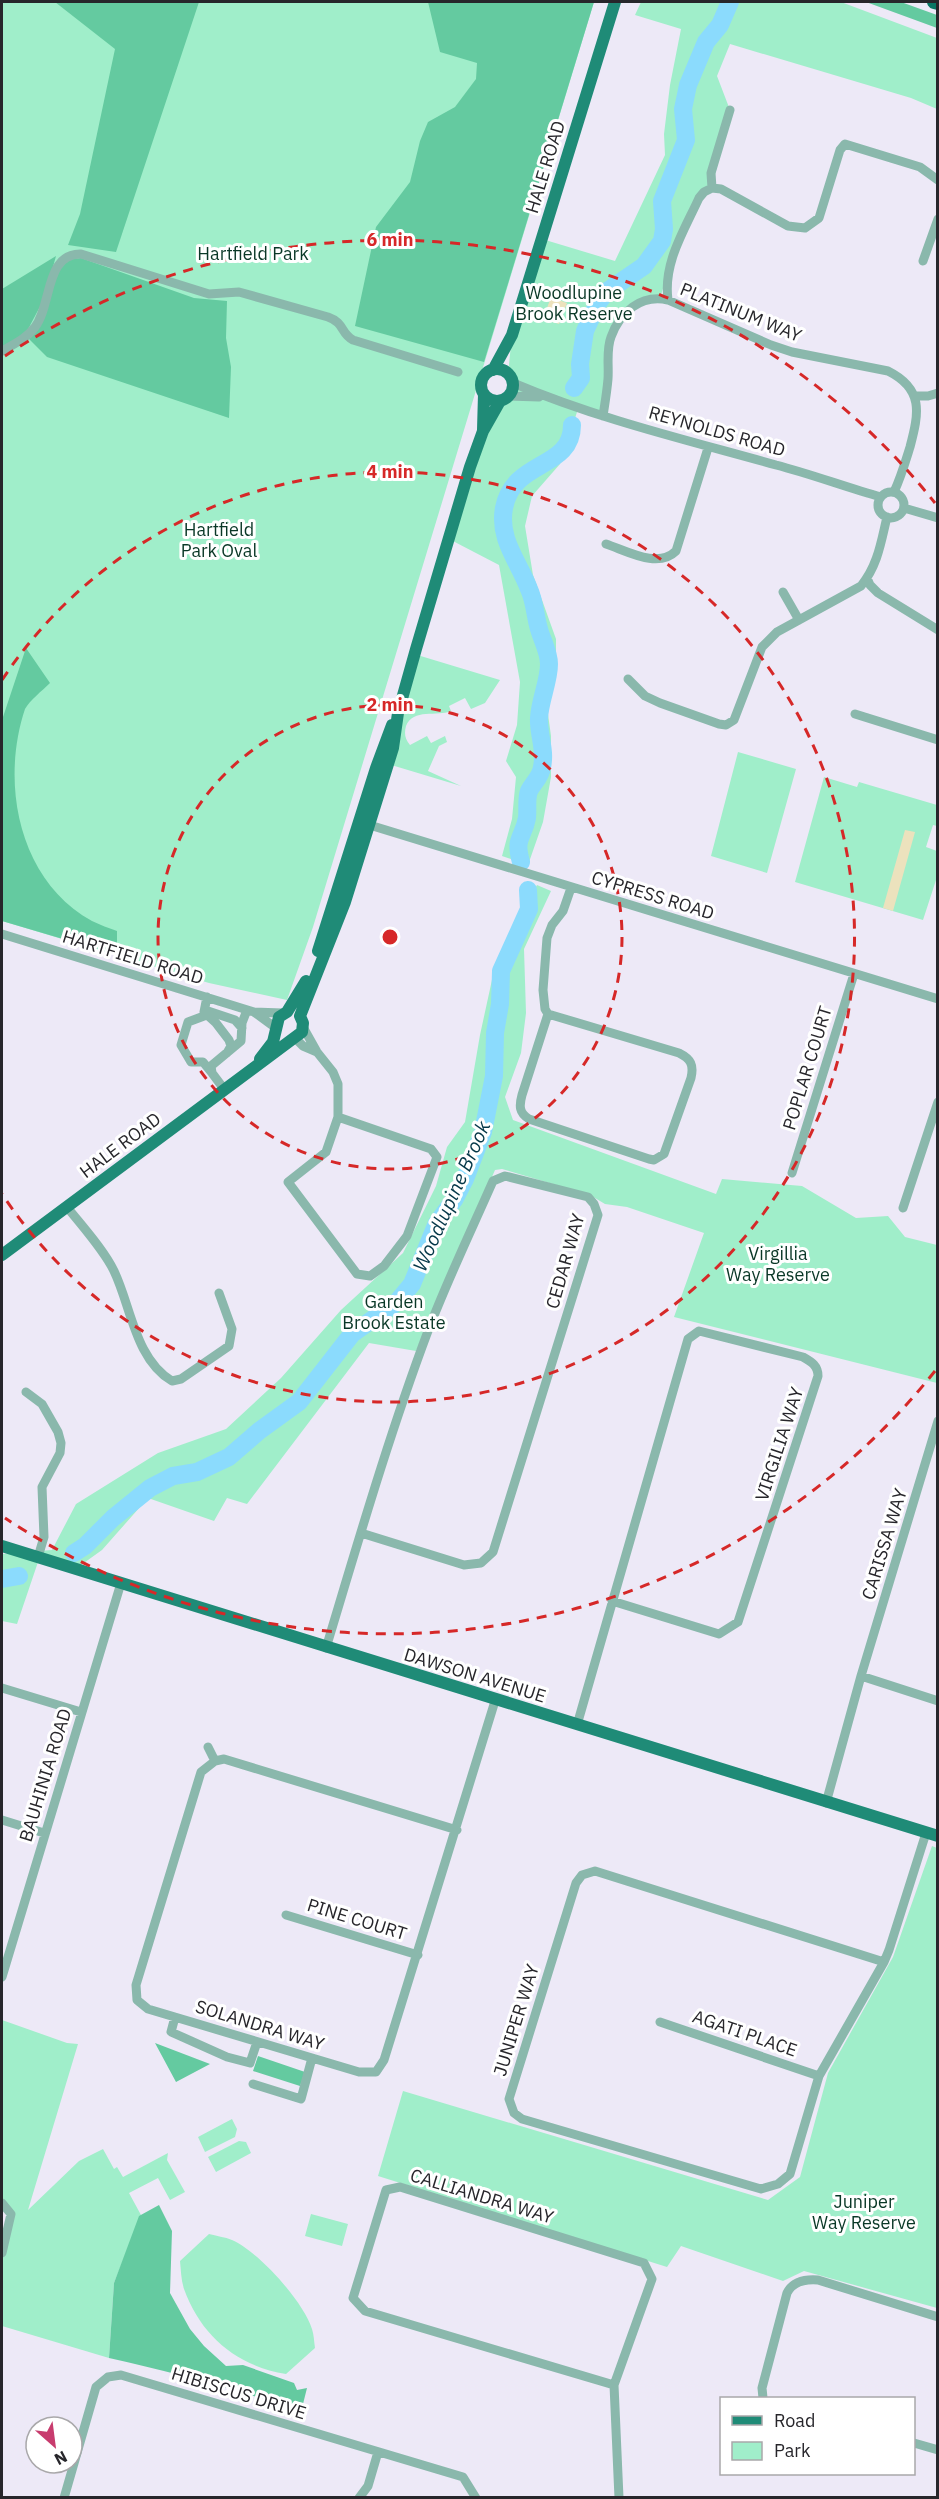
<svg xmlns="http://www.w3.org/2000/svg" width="939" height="2499" viewBox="0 0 939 2499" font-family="'IBM Plex Sans',sans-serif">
	<rect width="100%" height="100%" fill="#ede9f7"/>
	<path fill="#a0eeca" d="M 2,2 L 594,2 L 313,927 L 287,1000 L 209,983 L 2,921 Z
		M 641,2 L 841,2 L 937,38 L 937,109 L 911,98 L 730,44 L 717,76 L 730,110 L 712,188 L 704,192 L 672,256 L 660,299 L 637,303 L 610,338 L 603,416 L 578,409 L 560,464 L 532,496 L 525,526 L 533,575 L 556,639 L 556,677 L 547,707 L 551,736 L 551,777 L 543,822 L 528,865 L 502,856 L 512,819 L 516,777 L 506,761 L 517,725 L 520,682 L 499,565 L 449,539 L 500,401 L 512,390 L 513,383 L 508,374 L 512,335 L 542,239 L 615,261 L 665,155 L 664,134 L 670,85 L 681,29 L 635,15 Z
		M 414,654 L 500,680 L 485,703 L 471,709 L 465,698 L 449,706 L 451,711 C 437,717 413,708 406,726 C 404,734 405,739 410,745 L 427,736 L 431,743 L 445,736 L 447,742 L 439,746 L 428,771 L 461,786 L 388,764 Z
		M 738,752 L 796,769 L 767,873 L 711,856 Z
		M 824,777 L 857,787 L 859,782 L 937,805 L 937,826 L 933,825 L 926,847 L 937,851 L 937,877 L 923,920 L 795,882 Z
		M 537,885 L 551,891 L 524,949 L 526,1013 L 521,1053 L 505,1097 L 513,1120 L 716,1194 L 722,1179 L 802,1186 L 856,1218 L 888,1216 L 905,1237 L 937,1245 L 937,1383 L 674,1317 L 704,1233 L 627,1207 L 605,1204 L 590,1195 L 502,1169 L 495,1170 L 416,1351 L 369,1343 L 247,1504 L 227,1498 L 214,1521 L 148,1498 L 102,1550 L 74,1570 L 38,1562 L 17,1624 L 2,1621 L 2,1554 L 52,1550 L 76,1504 L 158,1453 L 226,1429 L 281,1378 L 341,1310 L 403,1253 L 436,1186 L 447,1147 L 465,1122 L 480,1035 L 495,966 L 512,929 Z
		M 932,1846 L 937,1848 L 937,2308 L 804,2271 L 783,2281 L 681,2246 L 667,2267 L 378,2176 L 403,2091 L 768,2200 L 800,2177 L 828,2073 L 893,1957 Z
		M 2,2020 L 67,2043 L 78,2044 L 28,2210 L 79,2161 L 103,2149 L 114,2169 L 117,2167 L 123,2177 L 168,2153 L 167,2160 L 185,2192 L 170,2200 L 158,2178 L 129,2193 L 141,2215 L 114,2283 L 109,2358 L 2,2326 L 2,2240 L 8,2216 L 2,2206 Z
		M 232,2119 L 237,2129 L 235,2137 L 205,2152 L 198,2137 Z
		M 239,2141 L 246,2142 L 251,2153 L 216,2172 L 208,2157 Z
		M 311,2214 L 348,2224 L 342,2246 L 305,2236 Z
		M 209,2234 C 216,2236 225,2237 232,2240 C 259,2252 303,2301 312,2329 C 314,2335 314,2342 315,2348 L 286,2374 C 237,2366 201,2336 184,2289 C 181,2280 181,2270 180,2261 Z"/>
	<path fill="#64caa0" d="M 55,2 L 199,2 L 116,252 L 68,245 L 80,214 L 115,49 Z
		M 428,2 L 594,2 L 484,362 L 355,326 L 376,227 L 410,182 L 420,141 L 428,122 L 455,107 L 476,79 L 477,63 L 440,52 Z
		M 866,2 L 901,2 L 937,15 L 937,28 Z
		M 56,256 L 44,299 L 26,333 L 2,347 L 2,289 Z
		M 81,258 L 194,298 L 227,301 L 226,338 L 231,367 L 229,418 L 47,357 L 29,339 L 57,271 L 65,260 Z
		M 26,648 L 50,683 C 42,691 30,700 25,709 C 0,784 19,881 92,921 C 100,925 109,928 117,931 L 117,955 L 2,921 L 2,720 Z
		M 155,2043 L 210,2064 L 176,2082 Z
		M 258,2056 L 305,2072 L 300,2086 L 253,2071 Z
		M 159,2205 L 172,2231 L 170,2293 L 190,2329 L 204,2346 L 226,2366 L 243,2365 L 294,2383 L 297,2390 L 307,2388 L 301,2412 C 238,2389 175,2373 109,2358 L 114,2283 L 139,2216 Z"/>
	<path fill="#ece2bd" d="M 551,297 L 567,303 L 559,324 L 543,319 Z
		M 905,830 L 915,832 L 893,911 L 883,908 Z"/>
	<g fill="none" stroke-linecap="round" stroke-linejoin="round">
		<path stroke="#8bdbfd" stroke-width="18" d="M 574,388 L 581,378 L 580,364 L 585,331 L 598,303 L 606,292 L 644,266 L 662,241 L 664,229 L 662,201 L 686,140 L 683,109 L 688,85 L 706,42 L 720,25 L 730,2
			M 521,862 C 514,837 523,839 527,818 C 528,810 526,799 529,791 C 533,783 541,777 542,767 C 546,750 538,734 539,718 C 540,700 549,681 549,664 C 549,652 542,640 539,629 C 535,616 535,602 529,589 C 519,562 498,539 504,508 C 513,459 572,470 572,425
			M 74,1553 L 85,1546 L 113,1518 L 150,1488 L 173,1476 L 197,1472 L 229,1457 L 259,1431 L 299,1402 L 352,1334 L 397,1302 L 412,1284 L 437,1223 L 454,1200 L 465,1179 L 483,1132 L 494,1076 L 495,1033 L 500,1004 L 501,971 L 529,909 L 528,890
			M 2,1579 L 19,1576"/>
		<path stroke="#8ab8ac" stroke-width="9" d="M 712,188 L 721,189 L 788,226 L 805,228 L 819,218 L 840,150 L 845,144 L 920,167 L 938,180
			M 923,261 L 938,219
			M 668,300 C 663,263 684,231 699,198 L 704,192 L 712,188 L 711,173 L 730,110
			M 2,351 C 14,344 27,338 35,327 C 52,305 45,253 81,254 L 209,294 L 239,292 L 328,317 C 345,323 340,333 353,340 L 458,372
			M 513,383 C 598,419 687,440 776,465 C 811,474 845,487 881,497
			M 508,396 L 539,397
			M 915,396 L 928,396 L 938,393
			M 603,416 C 605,403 607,391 608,379 C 609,365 606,350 611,337 C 620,312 641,294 668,300 L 771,345 L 792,352 L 888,371 C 924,389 919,413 910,447 C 905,463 901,477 894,492
			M878 505a13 13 0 1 1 26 0a13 13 0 1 1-26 0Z
			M 904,508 L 938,518
			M 606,544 C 627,551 658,569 676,551 L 708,448
			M 867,578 L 870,585 L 878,593 L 938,630
			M 783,592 L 799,620
			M 628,679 L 645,696 L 660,703 L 719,724 L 726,725 L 734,720 L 762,647 L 777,632 L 861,586 C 878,565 881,542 887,517
			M 855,714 L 938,740
			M 363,823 L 938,999
			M 2,934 L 254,1012 L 282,1013
			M 207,997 L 204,1012 L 216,1023 L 229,1040 L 231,1046 L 227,1053
			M 208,1011 L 235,1020 L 242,1028
			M 254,1012 L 276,1028
			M 548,1014 L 679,1053 C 691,1059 694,1065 691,1078 L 664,1154 L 654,1160 L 649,1159 L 529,1119 C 519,1113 519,1106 522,1095 L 548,1014 L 545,1009 L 543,990 L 547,938 L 552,925 L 563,911 L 571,888
			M 303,1027 L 317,1052 L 333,1072 L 338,1084 L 338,1117 L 326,1152 L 288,1182 L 357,1274 L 370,1276 L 384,1266 L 407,1236 L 437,1157 L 431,1149 L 338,1117
			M 295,1038 L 303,1046 L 317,1052
			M 212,1073 L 203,1062 L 191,1062 L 181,1045 L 188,1022 L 212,1013
			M 224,1089 L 212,1073 L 211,1066 L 241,1041 L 242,1023 L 247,1010
			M 792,1173 L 854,974
			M 67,1207 C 82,1226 104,1250 114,1271 C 131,1306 135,1359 172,1381 L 181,1379 L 229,1346 L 232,1329 L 219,1293
			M 903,1208 L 938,1102
			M 26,1392 L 42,1404 L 58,1432 L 61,1443 L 60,1453 L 42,1487 L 44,1537 L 38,1557
			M 326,1648 C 358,1542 389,1435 428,1331 C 447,1281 471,1231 493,1181 L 505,1176 L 588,1197 L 594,1204 L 598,1215 L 493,1552 L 481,1563 L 464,1565 L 361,1533
			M 861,1676 L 938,1701
			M 2,1688 L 81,1712
			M 577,1725 L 688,1339 L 699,1331 L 803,1357 C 812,1362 818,1366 818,1376 L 738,1622 L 719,1634 L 612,1601
			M 208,1747 L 215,1761
			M 826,1803 L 861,1676 L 938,1421
			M 2,1820 L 44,1833
			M 457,1830 L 224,1759 L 215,1761 L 201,1772 L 136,1985 L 137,2000 L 148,2009 L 359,2072 L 376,2072 L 384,2060 L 495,1701
			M 286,1915 L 418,1955
			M 884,1962 L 595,1871 L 582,1875 L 576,1883 L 509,2099 L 514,2113 L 522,2119 L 761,2189 L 778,2184 L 790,2174 L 819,2076 L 884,1962 L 889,1950 L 926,1833
			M 2,1977 L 121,1583
			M 175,2017 L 171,2032 L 227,2057 L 250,2063 L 257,2042
			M 660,2022 L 819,2076
			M 253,2084 L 301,2099 L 312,2058
			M 2,2203 L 11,2214 L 2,2253
			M 614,2385 L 365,2311 L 353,2298 L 386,2190 L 400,2187 L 644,2263 L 652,2279 L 614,2385 L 619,2498
			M 763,2398 L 762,2388 L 787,2293 C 793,2281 805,2279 818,2280 L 938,2317
			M 914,2443 L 938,2450
			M 64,2498 L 96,2387 L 108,2377 L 121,2375 L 463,2477 L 476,2498
			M 359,2498 L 368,2486 L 378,2452"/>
		<path stroke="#1f8b77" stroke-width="12" d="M481 385a16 16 0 1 1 32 0a16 16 0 1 1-32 0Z
			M 493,370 L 512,335 L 615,2
			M 483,430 L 484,394
			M 318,951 L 376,768 L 392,725
			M 260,1059 L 273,1042 L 279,1017 L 287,1012 L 306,981
			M 2,1255 L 302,1032 L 303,1023 L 300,1016 L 345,902 L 393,748 L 398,713 L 416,649 L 470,467 L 483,431 L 500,401
			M 2,1546 L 938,1836"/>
		<path stroke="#097664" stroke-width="14" d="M 934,2 L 938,3"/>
	</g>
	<g fill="none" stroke="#d62828" stroke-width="3" stroke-dasharray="10 8">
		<circle cx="390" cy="937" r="232"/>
		<path d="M2 680A465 465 0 1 1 2 1194"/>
		<path d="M935 1371A697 697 0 0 1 5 1518M5 356A697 697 0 0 1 935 503"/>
	</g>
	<g text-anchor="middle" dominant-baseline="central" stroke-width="6" stroke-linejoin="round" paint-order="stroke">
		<g font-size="18" fill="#27262b" stroke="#fff">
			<text transform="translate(545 167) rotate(-73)">HALE ROAD</text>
			<text transform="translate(741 312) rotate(22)">PLATINUM WAY</text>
			<text transform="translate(717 431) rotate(16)">REYNOLDS ROAD</text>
			<text transform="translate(653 895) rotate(17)">CYPRESS ROAD</text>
			<text transform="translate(133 957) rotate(17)">HARTFIELD ROAD</text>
			<text transform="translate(807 1068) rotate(-73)">POPLAR COURT</text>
			<text transform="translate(120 1145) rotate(-37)">HALE ROAD</text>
			<text transform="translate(565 1261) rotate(-74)">CEDAR WAY</text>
			<text transform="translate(779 1444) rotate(-72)">VIRGILIA WAY</text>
			<text transform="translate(884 1544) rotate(-73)">CARISSA WAY</text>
			<text transform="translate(475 1675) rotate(17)">DAWSON AVENUE</text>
			<text transform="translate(45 1775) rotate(-73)">BAUHINIA ROAD</text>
			<text transform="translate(357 1919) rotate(17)">PINE COURT</text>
			<text transform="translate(516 2020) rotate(-73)">JUNIPER WAY</text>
			<text transform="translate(260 2025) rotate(17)">SOLANDRA WAY</text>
			<text transform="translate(745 2033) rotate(19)">AGATI PLACE</text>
			<text transform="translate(482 2196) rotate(17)">CALLIANDRA WAY</text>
			<text transform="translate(239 2393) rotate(17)">HIBISCUS DRIVE</text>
		</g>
		<g font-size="18" fill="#0a3827" stroke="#fff">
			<text x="253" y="253">Hartfield Park</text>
			<text x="574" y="292">Woodlupine<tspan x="574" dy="21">Brook Reserve</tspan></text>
			<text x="219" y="529">Hartfield<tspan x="219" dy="21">Park Oval</tspan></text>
			<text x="778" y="1253">Virgillia<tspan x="778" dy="21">Way Reserve</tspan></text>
			<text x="394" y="1301">Garden<tspan x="394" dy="21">Brook Estate</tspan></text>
			<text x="864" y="2201">Juniper<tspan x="864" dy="21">Way Reserve</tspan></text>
		</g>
		<g font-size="20" font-style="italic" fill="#043748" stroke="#fff">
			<text transform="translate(451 1196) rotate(-66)">Woodlupine Brook</text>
		</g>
	</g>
	<circle cx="390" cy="937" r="9" fill="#d62828" stroke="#fff" stroke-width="3"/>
	<g font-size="18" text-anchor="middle" font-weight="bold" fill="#d62828" stroke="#fff" stroke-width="6" stroke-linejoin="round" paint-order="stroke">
		<text x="390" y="246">6 min</text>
		<text x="390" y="478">4 min</text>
		<text x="390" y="711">2 min</text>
	</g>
	<rect width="939" height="2499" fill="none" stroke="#27262b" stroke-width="6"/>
	<rect x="720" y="2397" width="195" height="78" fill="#ffffff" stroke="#a9a8aa" stroke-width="1.5"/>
	<rect x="732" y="2416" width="30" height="9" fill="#1f8b77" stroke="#a9a8aa" stroke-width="1.5"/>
	<text x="774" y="2427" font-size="18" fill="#27262b">Road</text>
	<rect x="732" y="2442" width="30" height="18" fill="#a0eeca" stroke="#a9a8aa" stroke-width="1.5"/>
	<text x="774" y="2457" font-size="18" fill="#27262b">Park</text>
	<g transform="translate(54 2445) rotate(152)"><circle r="28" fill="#ffffff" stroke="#a9a8aa" stroke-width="1.5"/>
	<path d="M0-4.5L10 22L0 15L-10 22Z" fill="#c83c6e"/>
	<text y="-9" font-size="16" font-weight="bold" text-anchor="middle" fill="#27262b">N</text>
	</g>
</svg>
